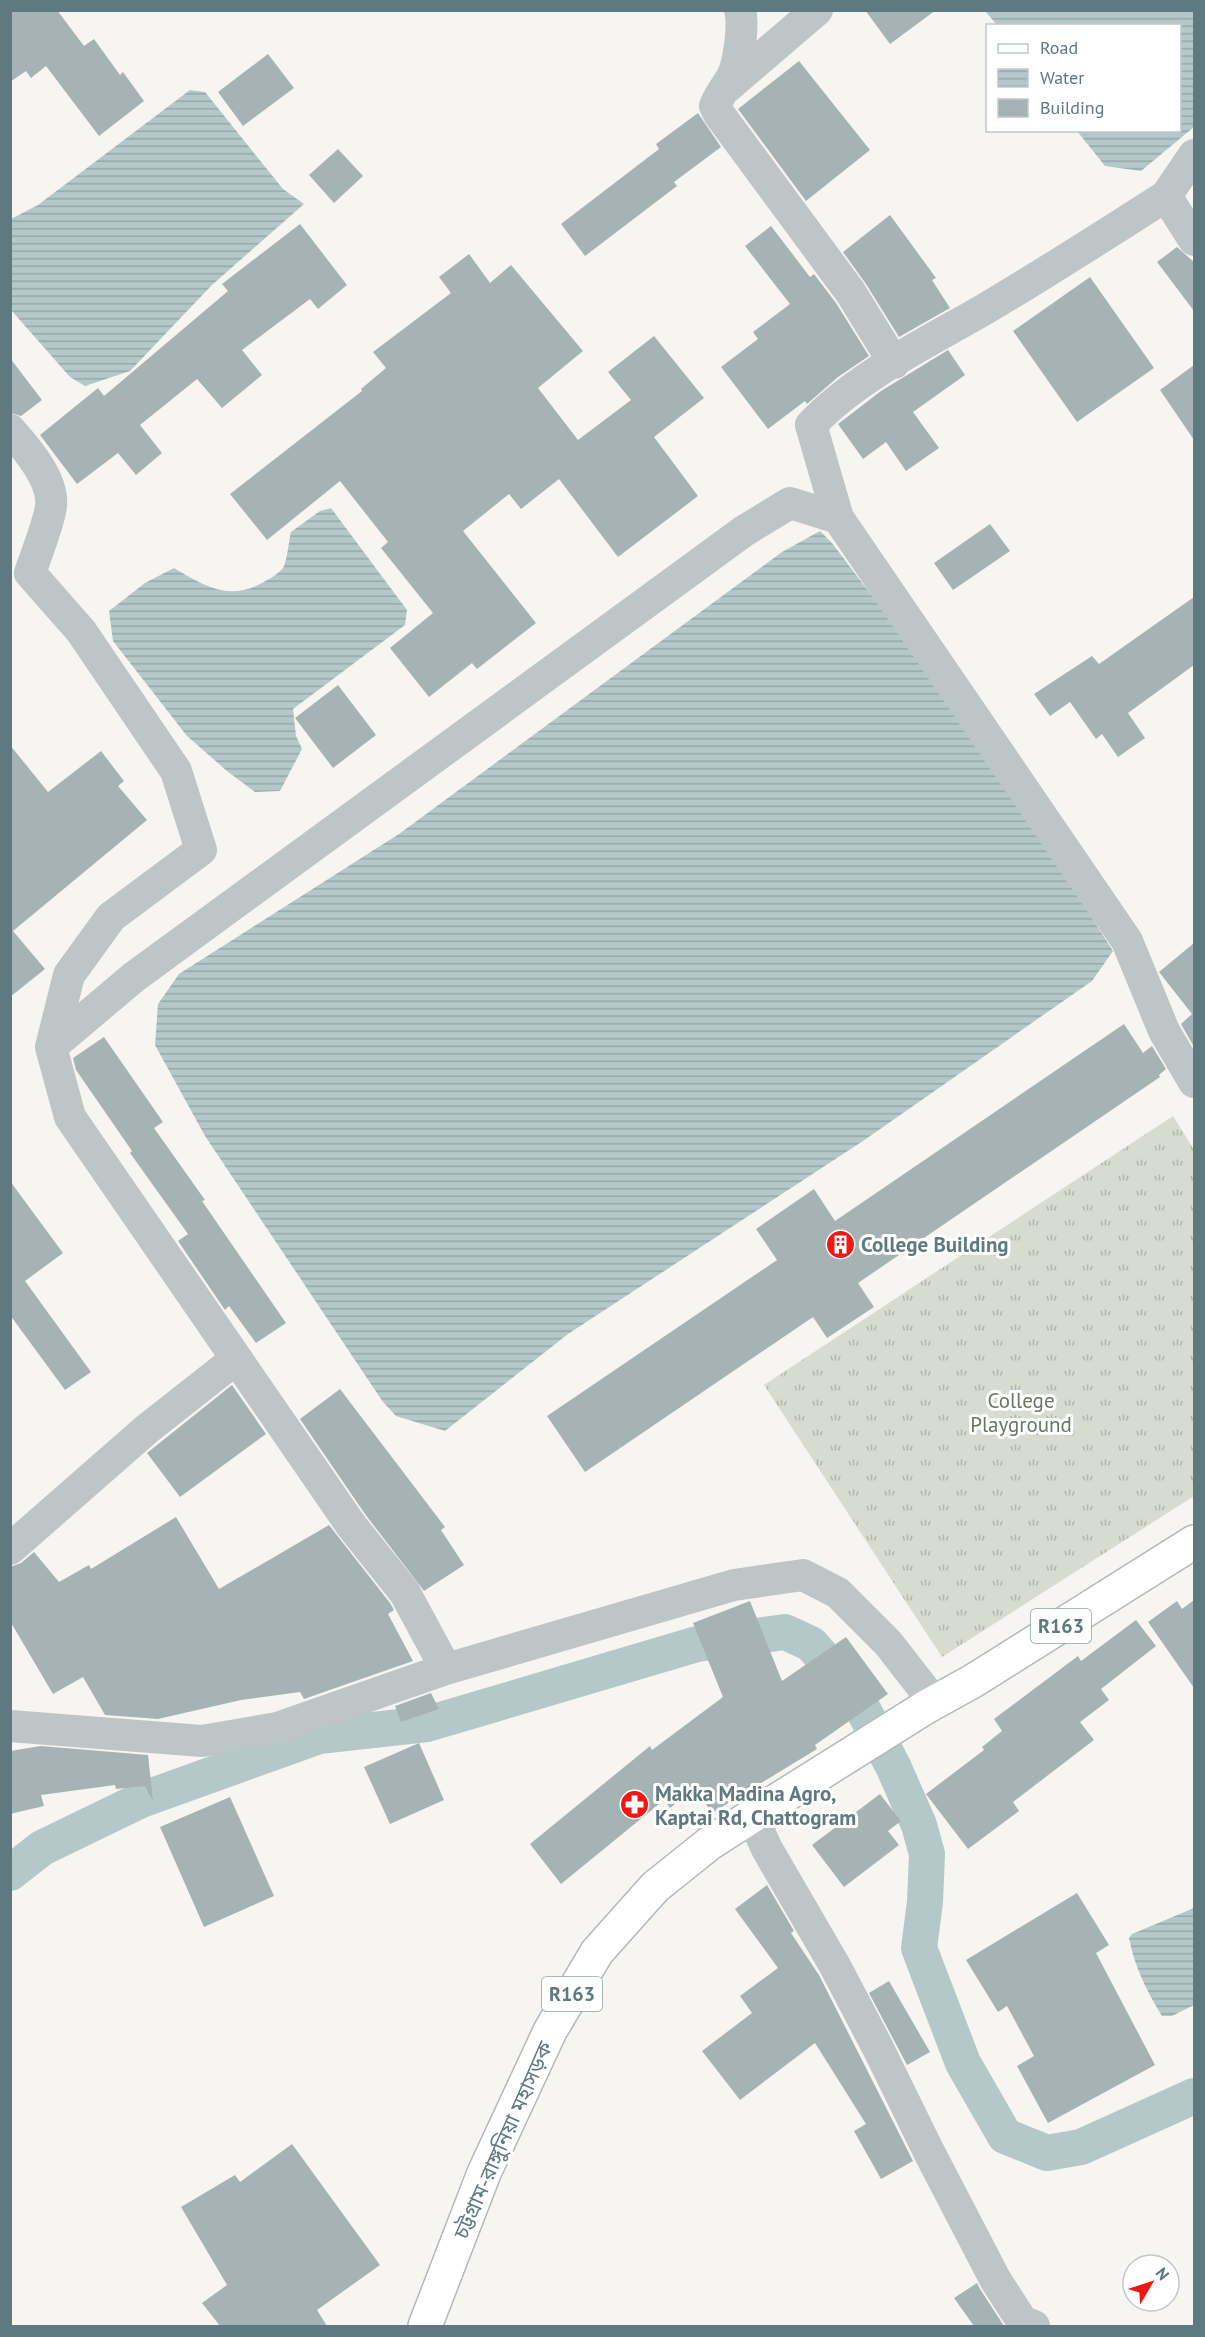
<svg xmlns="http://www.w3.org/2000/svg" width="1205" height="2337" viewBox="0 0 1205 2337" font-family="'PT Sans','Noto Sans Bengali',sans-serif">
	<defs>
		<pattern id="grass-tufts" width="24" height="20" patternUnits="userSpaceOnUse" patternTransform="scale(1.5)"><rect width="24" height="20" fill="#d7dbd0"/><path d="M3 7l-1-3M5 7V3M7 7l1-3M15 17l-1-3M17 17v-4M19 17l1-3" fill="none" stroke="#b2b6ae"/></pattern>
		<pattern id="water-rules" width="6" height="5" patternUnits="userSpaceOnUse" patternTransform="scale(1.5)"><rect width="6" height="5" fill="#b5c8c9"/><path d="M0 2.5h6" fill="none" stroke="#96a7a8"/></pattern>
	</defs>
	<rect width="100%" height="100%" fill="#f6f5f1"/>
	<path fill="url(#grass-tufts)" d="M 1173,1116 L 1194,1150 L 1194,1496 L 942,1657 L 764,1385 Z"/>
	<path fill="url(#water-rules)" d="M 985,11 L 1194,11 L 1194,127 L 1141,171 L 1105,166 L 1077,131 L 1180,130 L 1180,26 L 997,25 Z
		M 190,90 L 205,92 L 283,189 L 304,204 L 212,285 L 130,371 L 85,386 L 70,377 L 11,310 L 11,219 L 38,205 Z
		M 331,508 L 407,610 L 405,625 L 293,709 L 296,736 L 302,749 L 280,791 L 255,792 L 227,771 L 187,736 L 113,641 L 109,611 L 145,583 L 174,568 C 203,585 227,601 260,584 C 268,580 277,575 283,568 C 287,562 289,540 291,532 L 320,511 Z
		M 820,531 L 832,543 L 969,724 L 1113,951 L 1092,981 L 863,1141 L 568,1334 L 445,1431 L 396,1416 L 383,1402 L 205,1136 L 155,1045 L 158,1004 L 179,974 L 399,834 L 782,552 Z
		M 1194,1908 L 1194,2005 L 1172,2016 L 1162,2016 C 1147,1992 1134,1965 1129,1938 L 1132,1934 Z"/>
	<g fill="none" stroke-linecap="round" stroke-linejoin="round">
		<path stroke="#b5c8c9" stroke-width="36" d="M 10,1873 L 42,1848 L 141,1800 L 319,1736 L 427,1724 L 697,1644 L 785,1632 L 811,1644 L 841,1678 L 858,1700 L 893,1766 L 919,1825 L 927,1854 L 925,1902 L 919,1948 L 963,2063 L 1005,2136 L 1047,2153 L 1081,2147 L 1194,2096"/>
	</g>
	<path fill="#a6b3b5" d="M 10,10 L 57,10 L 84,46 L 94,39 L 120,75 L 123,72 L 144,101 L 99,136 L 46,66 L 31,78 L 26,71 L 10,82 Z
		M 865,10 L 936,10 L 890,44 Z
		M 268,54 L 294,88 L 243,126 L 218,92 Z
		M 799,61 L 870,150 L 806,201 L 738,109 Z
		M 698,113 L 721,147 L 674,182 L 677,186 L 585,256 L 561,224 L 659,149 L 656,144 Z
		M 338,149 L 363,176 L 334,203 L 309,175 Z
		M 890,215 L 936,278 L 932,280 L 950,308 L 899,337 L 866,284 L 843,252 Z
		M 300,224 L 347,285 L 318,309 L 310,299 L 242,350 L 262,375 L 222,408 L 197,379 L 140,425 L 162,453 L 136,475 L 118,453 L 77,484 L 40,435 L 98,388 L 104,396 L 228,291 L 222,284 Z
		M 771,226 L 810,277 L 814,274 L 836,303 L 869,356 L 838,377 L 807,404 L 805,401 L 768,429 L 721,367 L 758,339 L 753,332 L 790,304 L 745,246 Z
		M 1177,247 L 1194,262 L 1194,311 L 1157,262 Z
		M 469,254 L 490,283 L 511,265 L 583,351 L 538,388 L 578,440 L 631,400 L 608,372 L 654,336 L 704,398 L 654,437 L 698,496 L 618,557 L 559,479 L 521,509 L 509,494 L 463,531 L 536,623 L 477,669 L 472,663 L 429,697 L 390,648 L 433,613 L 381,548 L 388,542 L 340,481 L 267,540 L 230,494 L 362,391 L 361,389 L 386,368 L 373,352 L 451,293 L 439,277 Z
		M 1090,277 L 1154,368 L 1077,422 L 1013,331 Z
		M 948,350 L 965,375 L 913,412 L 939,448 L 906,471 L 886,442 L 863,459 L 838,424 L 881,391 Z
		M 10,358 L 42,400 L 21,416 L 10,413 Z
		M 1194,365 L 1194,440 L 1160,390 Z
		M 990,524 L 1010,551 L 953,590 L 934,563 Z
		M 1194,597 L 1194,665 L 1128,713 L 1145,738 L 1118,757 L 1102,734 L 1096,739 L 1070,702 L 1050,716 L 1034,694 L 1092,656 L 1099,664 Z
		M 338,685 L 376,735 L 333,768 L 295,718 Z
		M 10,745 L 48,792 L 101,751 L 124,781 L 118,786 L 147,820 L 13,931 L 45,969 L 10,997 Z
		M 1194,943 L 1194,1047 L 1181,1024 L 1192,1014 L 1159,972 Z
		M 1124,1024 L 1143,1053 L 1152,1046 L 1166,1069 L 1159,1075 L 1160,1077 L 858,1283 L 874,1307 L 827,1338 L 813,1317 L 585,1472 L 547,1416 L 777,1260 L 756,1229 L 814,1189 L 835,1221 Z
		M 104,1037 L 163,1122 L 154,1128 L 205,1200 L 202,1201 L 286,1323 L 256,1343 L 229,1306 L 225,1310 L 178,1241 L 188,1234 L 130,1153 L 132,1151 L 76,1070 L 73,1058 Z
		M 10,1181 L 63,1253 L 25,1281 L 91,1372 L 65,1390 L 10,1315 Z
		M 232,1385 L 266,1434 L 180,1497 L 147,1453 Z
		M 340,1389 L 445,1527 L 441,1530 L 464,1565 L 424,1591 L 365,1514 L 300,1419 Z
		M 176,1517 L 219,1589 L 329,1525 L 390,1603 L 394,1610 L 388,1614 L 413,1661 L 304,1699 L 300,1692 L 241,1700 L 158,1719 L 105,1715 L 83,1677 L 53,1694 L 10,1621 L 10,1567 L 21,1563 L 34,1552 L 59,1582 L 89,1565 L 91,1569 Z
		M 1194,1600 L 1194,1688 L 1148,1622 L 1177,1601 L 1182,1609 Z
		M 750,1601 L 782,1681 L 846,1637 L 888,1694 L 815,1745 L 817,1749 L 712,1813 L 695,1788 L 670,1808 L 664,1800 L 561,1884 L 530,1844 L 650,1746 L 652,1750 L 723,1697 L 693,1623 Z
		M 1136,1620 L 1156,1646 L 1101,1689 L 1109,1700 L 1080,1722 L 1094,1740 L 1013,1802 L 1019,1811 L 968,1849 L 926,1794 L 984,1750 L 982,1747 L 1002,1731 L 994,1719 L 1078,1656 L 1081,1661 Z
		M 431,1693 L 439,1709 L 401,1722 L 395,1706 Z
		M 419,1743 L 444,1800 L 390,1824 L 364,1767 Z
		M 41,1746 L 148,1755 L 153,1801 L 145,1786 L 116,1789 L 115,1785 L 41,1795 L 44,1806 L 10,1814 L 10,1751 Z
		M 880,1794 L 901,1821 L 888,1831 L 899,1845 L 844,1887 L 812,1845 Z
		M 230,1797 L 274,1896 L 204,1927 L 160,1827 Z
		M 767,1885 L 794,1931 L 791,1933 L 819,1975 L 913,2161 L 881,2179 L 854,2131 L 866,2124 L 815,2043 L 740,2100 L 702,2051 L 752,2013 L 740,1996 L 778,1968 L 735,1909 Z
		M 1077,1893 L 1109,1945 L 1096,1953 L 1155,2065 L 1048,2123 L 1017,2066 L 1034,2056 L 1007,2006 L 998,2012 L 966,1960 Z
		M 889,1981 L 930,2052 L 907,2065 L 869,1993 Z
		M 292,2144 L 380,2265 L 317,2310 L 327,2326 L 220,2326 L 202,2303 L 227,2285 L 181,2207 L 235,2175 L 240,2182 Z
		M 977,2283 L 980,2289 L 1004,2326 L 974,2326 L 954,2298 Z"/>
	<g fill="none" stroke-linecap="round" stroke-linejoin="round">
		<defs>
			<path id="primary" d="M 425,2326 L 484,2173 L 550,2031 L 597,1952 L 655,1887 L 710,1843 L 752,1816 L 926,1707 L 973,1681 L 1194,1542"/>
		</defs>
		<use href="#primary" stroke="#b1b9bb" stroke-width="36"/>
		<path stroke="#bec5c7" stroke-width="32" d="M 740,10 C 744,25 739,63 732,77 C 726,87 719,95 715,106 L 719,114 L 851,293 L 894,363
			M 726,88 L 817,10
			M 1166,196 L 1194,155
			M 10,430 C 27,449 54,480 51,506 C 49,523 36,555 30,573 L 81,631 L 176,771 L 201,850 L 111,917 L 69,975 L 51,1047 L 70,1117 L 351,1525 L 405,1593 L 446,1669
			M 838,518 L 811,425 C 856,377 928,342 985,309 C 1046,273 1106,234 1166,196 L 1194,240
			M 51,1047 L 134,977 L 744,531 L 790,503 L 838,518 L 1127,941 L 1164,1031 L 1194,1082
			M 10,1549 L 147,1429 L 236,1359
			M 10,1726 L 202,1741 L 277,1728 L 446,1669 L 734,1585 L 803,1575 L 838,1593 L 888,1643 L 934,1702
			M 752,1816 L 767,1849 L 835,1966 L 878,2048 L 929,2152 L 995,2279 L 1022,2321 L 1034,2326"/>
		<use href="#primary" stroke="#fff" stroke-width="33"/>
	</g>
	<defs>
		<symbol id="building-disc" viewBox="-11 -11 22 22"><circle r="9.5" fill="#f21615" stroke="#fff"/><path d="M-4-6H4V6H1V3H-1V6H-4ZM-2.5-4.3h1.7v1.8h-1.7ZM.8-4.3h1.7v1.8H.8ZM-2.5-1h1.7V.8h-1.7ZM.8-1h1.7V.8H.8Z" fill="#fff"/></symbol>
		<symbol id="pharmacy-disc" viewBox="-11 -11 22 22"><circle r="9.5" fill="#f21615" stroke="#fff"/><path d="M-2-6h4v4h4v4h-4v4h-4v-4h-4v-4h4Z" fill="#fff"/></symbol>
	</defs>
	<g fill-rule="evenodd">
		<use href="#building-disc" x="824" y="1228" width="33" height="33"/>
		<use href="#pharmacy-disc" x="618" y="1788" width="33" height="33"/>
	</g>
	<g text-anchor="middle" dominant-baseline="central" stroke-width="6" stroke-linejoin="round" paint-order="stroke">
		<g fill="#fff" stroke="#8ea1a5" stroke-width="1.5">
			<rect x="1031" y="1609" width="60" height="34" rx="4.5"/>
			<rect x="542" y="1977" width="60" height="34" rx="4.5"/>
		</g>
		<g font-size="20" font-weight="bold" fill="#5e797f">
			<text x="1061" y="1626">R163</text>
			<text x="572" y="1994">R163</text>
		</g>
		<g font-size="21" font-weight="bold" fill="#5e797f" stroke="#fff" text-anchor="start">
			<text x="861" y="1244">College Building</text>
			<text x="655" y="1793">Makka Madina Agro,<tspan x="655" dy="24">Kaptai Rd, Chattogram</tspan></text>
		</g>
		<g font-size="21" fill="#68775d" stroke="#fff">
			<text x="1021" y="1400">College<tspan x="1021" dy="24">Playground</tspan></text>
		</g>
		<g font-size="21" fill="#5e797f" stroke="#fff">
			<text transform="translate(503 2140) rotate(-66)">চট্টগ্রাম-রাঙ্গুনিয়া মহাসড়ক</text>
		</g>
	</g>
	<rect width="1205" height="2337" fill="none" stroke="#5e797f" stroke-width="24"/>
	<rect x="986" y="24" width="195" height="108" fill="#ffffff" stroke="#bfc9cc" stroke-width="1.5"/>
	<rect x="998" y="44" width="30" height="9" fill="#ffffff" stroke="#bfc9cc" stroke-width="1.5"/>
	<text x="1040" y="54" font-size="18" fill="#5e797f">Road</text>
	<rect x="998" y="69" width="30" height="18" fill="url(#water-rules)" stroke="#bfc9cc" stroke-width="1.5"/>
	<text x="1040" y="84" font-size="18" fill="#5e797f">Water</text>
	<rect x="998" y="99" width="30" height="18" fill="#a6b3b5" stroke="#bfc9cc" stroke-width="1.5"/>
	<text x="1040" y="114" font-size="18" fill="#5e797f">Building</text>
	<g transform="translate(1151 2283) rotate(51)"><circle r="28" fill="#ffffff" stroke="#bfc9cc" stroke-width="1.5"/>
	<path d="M0-4.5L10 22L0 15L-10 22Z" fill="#f21615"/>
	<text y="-9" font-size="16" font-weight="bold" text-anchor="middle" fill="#5e797f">N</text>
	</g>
</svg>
